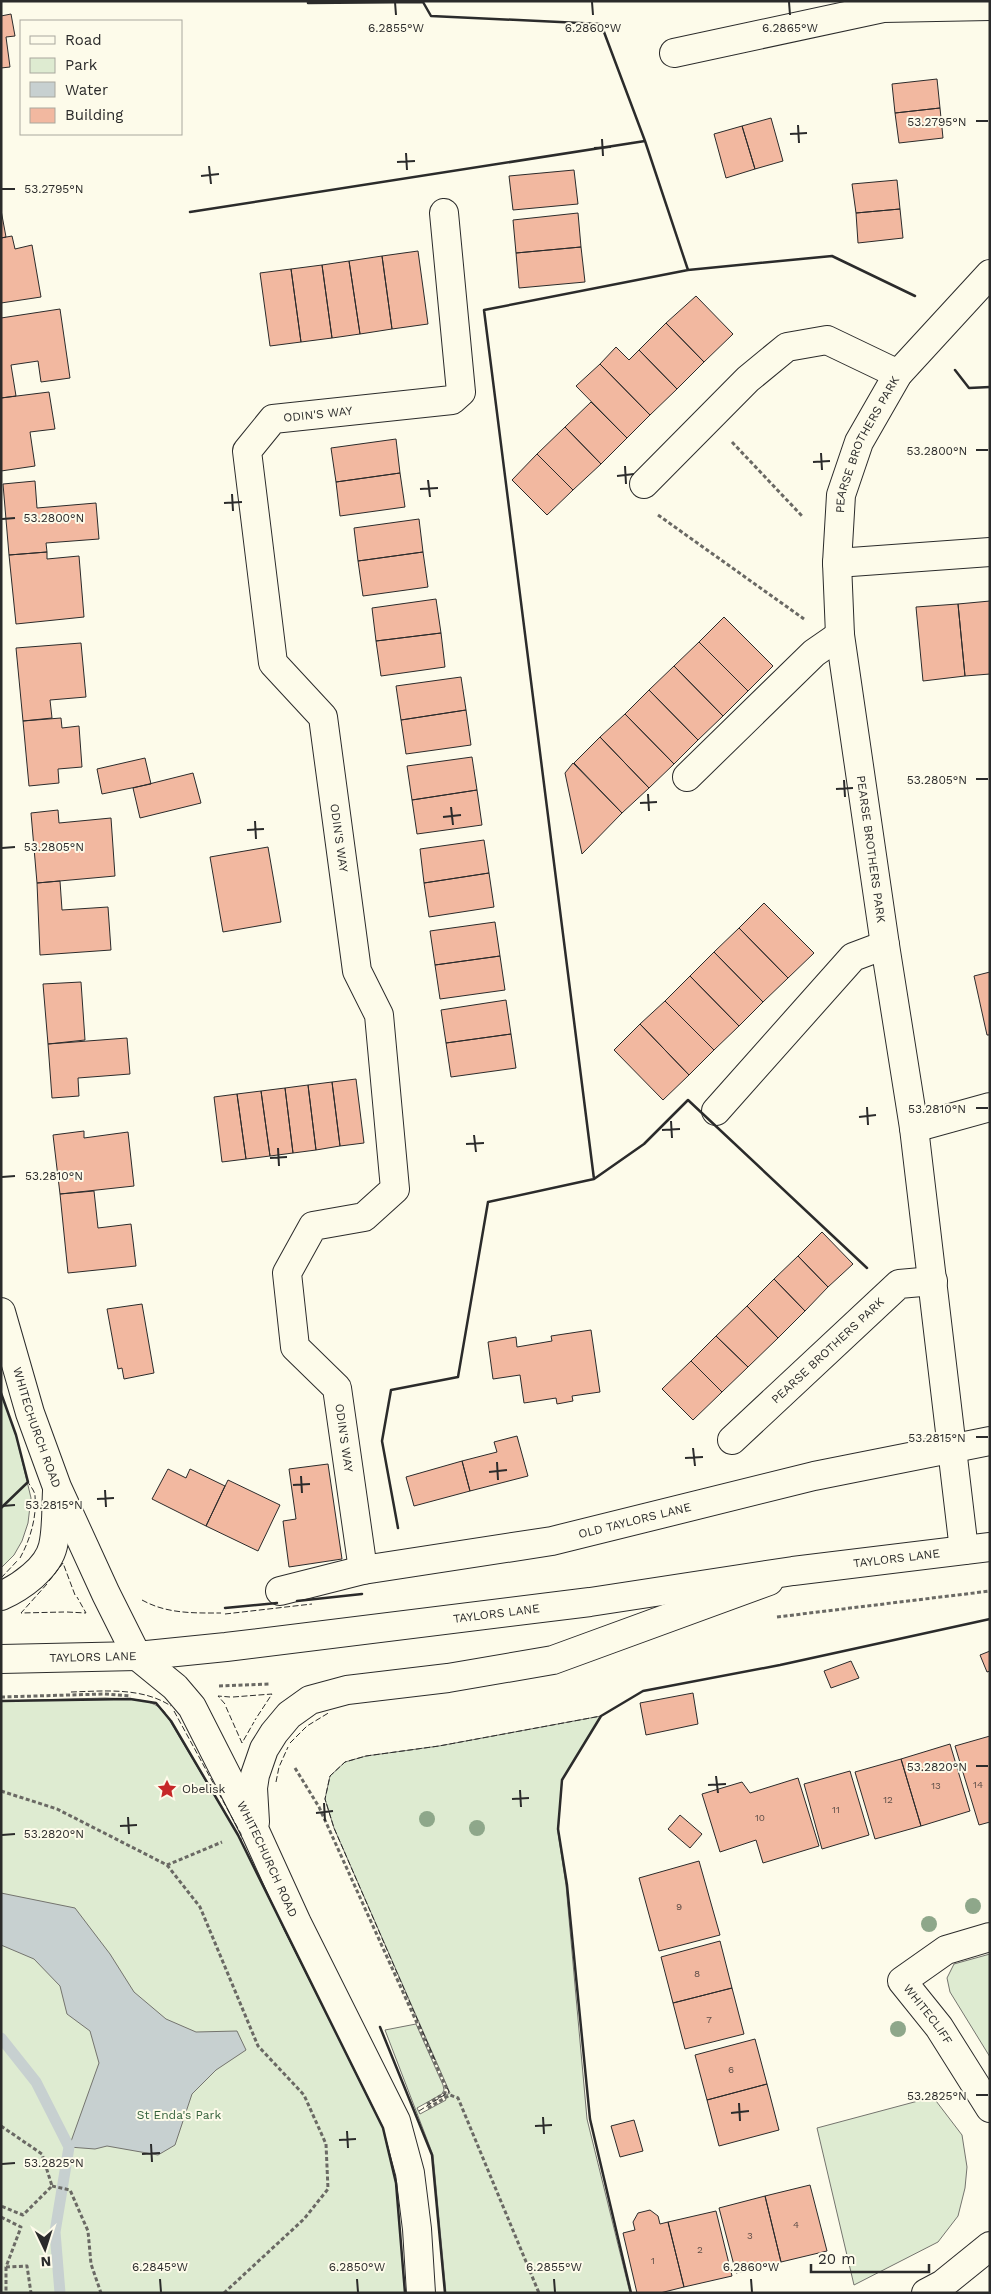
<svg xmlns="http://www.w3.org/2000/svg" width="991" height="2294" viewBox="0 0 991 2294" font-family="'Work Sans',sans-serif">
	<rect width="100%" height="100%" fill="#fdfbea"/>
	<path fill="#deebd1" stroke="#74746e" d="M 1,1393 L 16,1435 L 31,1498 L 28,1523 L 22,1541 L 14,1555 L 1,1568 Z
		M 105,1698 C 126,1699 149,1697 164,1711 L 238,1835 L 383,2128 L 396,2183 L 405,2293 L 1,2293 L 1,1701 Z
		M 601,1716 L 562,1780 L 558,1832 L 566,1885 L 587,2119 L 630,2293 L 446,2293 L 433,2155 L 385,2030 L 416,2024 L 443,2085 L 444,2090 L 442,2094 L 417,2108 L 420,2114 L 446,2100 L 444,2096 L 450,2093 L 334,1828 L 325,1799 L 330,1776 L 345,1762 L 366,1756 L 439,1746 Z
		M 990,1954 L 990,2057 L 950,1992 L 947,1978 L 954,1964 Z
		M 933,2097 L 962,2135 L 967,2167 L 965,2188 L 958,2216 L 938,2242 L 854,2285 L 817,2128 Z"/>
	<path fill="#c7d0d0" stroke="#74746e" d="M 1,1893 L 75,1908 L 110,1954 L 134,1992 L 166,2019 L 196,2032 L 237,2031 L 246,2050 L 216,2070 L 192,2094 L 175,2145 L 158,2155 L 107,2146 L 95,2149 L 69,2147 L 99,2063 L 90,2031 L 67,2014 L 60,1986 L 34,1959 L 1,1945 Z"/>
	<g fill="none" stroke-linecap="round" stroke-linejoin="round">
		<path stroke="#c7d0d0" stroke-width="11" d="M 1,2038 L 36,2082 L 69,2147 L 55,2232 L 60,2293"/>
	</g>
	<path fill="#f2b8a0" stroke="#2b2b2b" d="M 11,14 L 15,36 L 6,37 L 10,67 L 1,68 L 1,16 Z
		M 937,79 L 940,108 L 895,113 L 892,84 Z
		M 940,108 L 943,138 L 899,143 L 895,113 Z
		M 771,118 L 783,161 L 755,169 L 742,126 Z
		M 742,126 L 755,169 L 726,178 L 714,134 Z
		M 574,170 L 578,204 L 513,210 L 509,176 Z
		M 897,180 L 900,209 L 856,213 L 852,184 Z
		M 900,209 L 903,238 L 858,243 L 856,213 Z
		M 1,210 L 6,237 L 1,238 Z
		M 578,213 L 581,247 L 516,253 L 513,220 Z
		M 12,236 L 15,249 L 32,245 L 41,297 L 1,303 L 1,238 Z
		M 581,247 L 585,282 L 519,288 L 516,253 Z
		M 418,251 L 428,324 L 392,329 L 382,256 Z
		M 382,256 L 392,329 L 360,334 L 349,261 Z
		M 349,261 L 360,334 L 332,338 L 322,265 Z
		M 322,265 L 332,338 L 301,342 L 291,269 Z
		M 291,269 L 301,342 L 270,346 L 260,273 Z
		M 696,296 L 733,334 L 704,362 L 666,323 Z
		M 60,309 L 70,378 L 41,382 L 38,361 L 11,365 L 16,396 L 1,398 L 1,318 Z
		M 666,323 L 704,362 L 677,389 L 639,350 Z
		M 616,347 L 629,360 L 639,350 L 677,389 L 650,415 L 600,364 Z
		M 600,364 L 650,415 L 627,438 L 576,386 Z
		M 49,392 L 55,429 L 30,432 L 35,466 L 1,471 L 1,398 Z
		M 591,402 L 627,438 L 601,464 L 565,427 Z
		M 565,427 L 601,464 L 573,490 L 537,454 Z
		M 396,439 L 400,473 L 336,482 L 331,448 Z
		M 537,454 L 573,490 L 547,515 L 512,480 Z
		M 400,473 L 405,507 L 340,516 L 336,482 Z
		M 35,481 L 37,508 L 96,503 L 99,539 L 46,543 L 47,552 L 9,555 L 3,484 Z
		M 419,519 L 423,552 L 358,561 L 354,528 Z
		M 47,552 L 47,559 L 79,556 L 84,617 L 16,624 L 9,555 Z
		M 423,552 L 428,587 L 363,596 L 358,561 Z
		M 436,599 L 441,633 L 376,641 L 372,608 Z
		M 990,601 L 990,674 L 965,676 L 958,604 Z
		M 958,604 L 965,676 L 923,681 L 916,607 Z
		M 724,617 L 773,666 L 748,691 L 699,642 Z
		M 441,633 L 445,667 L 381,676 L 376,641 Z
		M 699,642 L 748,691 L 723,716 L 674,666 Z
		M 81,643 L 86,697 L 50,700 L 52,718 L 23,721 L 16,648 Z
		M 674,666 L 723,716 L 698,740 L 649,690 Z
		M 461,677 L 466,710 L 401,720 L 396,686 Z
		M 649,690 L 698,740 L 674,764 L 625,714 Z
		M 466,710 L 471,745 L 406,754 L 401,720 Z
		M 625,714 L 674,764 L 649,788 L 600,737 Z
		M 61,718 L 62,728 L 79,726 L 82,767 L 58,769 L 59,783 L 29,786 L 23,721 Z
		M 600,737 L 649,788 L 622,813 L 574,763 Z
		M 472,757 L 477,790 L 412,800 L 407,766 Z
		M 145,758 L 151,784 L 102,794 L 97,769 Z
		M 573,763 L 622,813 L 582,854 L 565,773 Z
		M 193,773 L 201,803 L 140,818 L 133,788 Z
		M 477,790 L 482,825 L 417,834 L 412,800 Z
		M 58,810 L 59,823 L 111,818 L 115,876 L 37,883 L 31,813 Z
		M 484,840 L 489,873 L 424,883 L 420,849 Z
		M 268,847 L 281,922 L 223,932 L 210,857 Z
		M 489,873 L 494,907 L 429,917 L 424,883 Z
		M 60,881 L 62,910 L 108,907 L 111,950 L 40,955 L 37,883 Z
		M 764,903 L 814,953 L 788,978 L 739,928 Z
		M 495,922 L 500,956 L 435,965 L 430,931 Z
		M 739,928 L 788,978 L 763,1002 L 714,952 Z
		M 714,952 L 763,1002 L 739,1026 L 690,976 Z
		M 500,956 L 505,990 L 440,999 L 435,965 Z
		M 990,972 L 990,1035 L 987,1035 L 974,976 Z
		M 690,976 L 739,1026 L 714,1050 L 665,1001 Z
		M 81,982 L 85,1040 L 48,1044 L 43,984 Z
		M 506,1000 L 511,1034 L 446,1043 L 441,1010 Z
		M 665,1001 L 714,1050 L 689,1075 L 640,1024 Z
		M 640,1024 L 689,1075 L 663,1100 L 614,1050 Z
		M 511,1034 L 516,1068 L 451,1077 L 446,1043 Z
		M 127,1038 L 130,1074 L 78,1078 L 79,1096 L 52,1098 L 48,1044 Z
		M 356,1079 L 364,1143 L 340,1146 L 332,1082 Z
		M 332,1082 L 340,1146 L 316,1150 L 308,1085 Z
		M 308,1085 L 316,1150 L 293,1153 L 285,1088 Z
		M 285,1088 L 293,1153 L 270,1156 L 261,1091 Z
		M 261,1091 L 270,1156 L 246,1159 L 237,1094 Z
		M 237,1094 L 246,1159 L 222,1162 L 214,1097 Z
		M 84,1131 L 84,1138 L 128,1132 L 134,1186 L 60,1194 L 53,1135 Z
		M 94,1191 L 98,1228 L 131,1224 L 136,1266 L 68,1273 L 60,1194 Z
		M 822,1232 L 853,1264 L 828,1287 L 798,1256 Z
		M 798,1256 L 828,1287 L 805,1311 L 774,1279 Z
		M 774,1279 L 805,1311 L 778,1338 L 747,1306 Z
		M 142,1304 L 154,1373 L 124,1379 L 122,1368 L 118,1369 L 107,1309 Z
		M 747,1306 L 778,1338 L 748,1367 L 716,1336 Z
		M 591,1330 L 600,1392 L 572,1396 L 573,1401 L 557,1404 L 556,1398 L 524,1403 L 520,1375 L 493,1379 L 488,1342 L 516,1337 L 517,1347 L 552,1341 L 551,1336 Z
		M 716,1336 L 748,1367 L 722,1392 L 691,1361 Z
		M 691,1361 L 722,1392 L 693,1420 L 662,1389 Z
		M 517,1436 L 528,1476 L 470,1491 L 462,1461 L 497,1452 L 494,1442 Z
		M 462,1461 L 470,1491 L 414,1506 L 406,1477 Z
		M 328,1464 L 342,1559 L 289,1567 L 283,1521 L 296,1519 L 289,1469 Z
		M 168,1469 L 186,1478 L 190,1469 L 225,1486 L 206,1526 L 152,1499 Z
		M 228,1480 L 280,1505 L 258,1551 L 206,1526 Z
		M 990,1651 L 990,1671 L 987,1672 L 980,1655 Z
		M 851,1661 L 859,1678 L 831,1688 L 824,1671 Z
		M 693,1693 L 698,1724 L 646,1735 L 640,1703 Z
		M 990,1736 L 990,1822 L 979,1825 L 955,1746 Z
		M 950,1744 L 970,1811 L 921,1826 L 901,1759 Z
		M 901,1759 L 921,1826 L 875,1839 L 855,1772 Z
		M 850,1771 L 869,1835 L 822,1849 L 804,1784 Z
		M 798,1778 L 819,1846 L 763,1863 L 756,1840 L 720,1852 L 702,1794 L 742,1782 L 750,1793 Z
		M 680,1815 L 702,1834 L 690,1848 L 668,1829 Z
		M 699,1861 L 720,1935 L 659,1951 L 639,1878 Z
		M 720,1941 L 732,1988 L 673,2003 L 661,1957 Z
		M 732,1988 L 744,2034 L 685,2049 L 673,2003 Z
		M 755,2039 L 767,2084 L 707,2100 L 695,2055 Z
		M 767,2084 L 779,2130 L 719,2146 L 707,2100 Z
		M 634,2120 L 643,2151 L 620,2157 L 611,2126 Z
		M 810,2185 L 827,2251 L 781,2262 L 765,2196 Z
		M 765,2196 L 781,2262 L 736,2273 L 719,2208 Z
		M 650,2210 L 658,2216 L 660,2224 L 668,2222 L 684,2287 L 660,2293 L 637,2293 L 623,2233 L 635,2230 L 633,2222 L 638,2213 Z
		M 716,2211 L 732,2276 L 684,2287 L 668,2222 Z"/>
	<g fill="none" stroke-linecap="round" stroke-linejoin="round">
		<defs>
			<g id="minor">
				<path d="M 674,53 L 883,8 L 990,6"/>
				<path d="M 644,484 L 748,379 L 787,347 L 827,340 L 898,374"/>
				<path d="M 837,563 L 990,552"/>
				<path d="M 687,777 L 814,653 L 840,635"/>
				<path d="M 716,1111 L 853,957 L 885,945"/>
				<path d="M 914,1128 L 990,1107"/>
				<path id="s1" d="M 732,1440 L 899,1284 L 933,1281"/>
				<path id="s2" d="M 964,1550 L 914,1128 L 885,945 L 840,635 L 837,563 L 841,495 L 859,442 L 898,374 L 990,274"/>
				<path id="s3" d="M 363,1570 L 337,1388 L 295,1347 L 287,1273 L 313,1226 L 364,1217 L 395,1189 L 379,1015 L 357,971 L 323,717 L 273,663 L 247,451 L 273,419 L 452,400 L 461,392 L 444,213"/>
				<path id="s4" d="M 280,1591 L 363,1570 L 552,1541 L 814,1476 L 990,1441"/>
				<path id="s5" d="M 990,1937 L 946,1950 L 902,1981 L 939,2027 L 990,2108"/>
				<path d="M 926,2293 L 943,2284 L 990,2246"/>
			</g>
			<g id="tertiary">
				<path id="s6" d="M 1,1312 L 30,1413 L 57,1487 L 106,1594 L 137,1656 L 175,1687 L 192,1707 L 256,1833 L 297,1923 L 396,2121 L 410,2173 L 417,2229 L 421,2293"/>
				<path d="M 1,1596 C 21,1587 48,1568 53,1546 C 57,1529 56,1509 57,1491"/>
				<path d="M 255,1822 L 253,1788 L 255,1775 L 264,1749 L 274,1733 L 289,1715 L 310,1700 L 347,1690 L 448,1678 L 553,1660 L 769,1581"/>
			</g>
			<g id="secondary">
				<path id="s7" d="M 1,1659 L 137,1656 L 226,1647 L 590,1602 L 793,1571 L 990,1547"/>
			</g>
		</defs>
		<use href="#minor" stroke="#2b2b2b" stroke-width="30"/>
		<use href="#tertiary" stroke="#2b2b2b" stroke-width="30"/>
		<use href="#secondary" stroke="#2b2b2b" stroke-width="30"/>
		<path stroke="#6a6964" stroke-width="3" stroke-dasharray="4 2.5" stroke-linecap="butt" d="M 732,442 L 802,516
			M 658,515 L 804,619
			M 777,1617 L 990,1591
			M 219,1686 L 270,1684
			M 1,1697 L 104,1694 L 131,1696
			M 295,1768 L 319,1807 L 446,2087 L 445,2093 L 427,2104
			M 1,1791 L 57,1809 L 167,1865 L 222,1842
			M 167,1865 L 200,1907 L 258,2046 L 304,2095 L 326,2144 L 328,2189 L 304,2219 L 224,2293
			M 428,2108 L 450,2095 L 458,2098 L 539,2293
			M 1,2126 L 42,2154 L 52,2186 L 23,2215 L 1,2206
			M 52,2186 L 70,2190 L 88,2231 L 91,2264 L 101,2293
			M 1,2217 L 21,2227 L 6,2267 L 27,2266 L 31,2293
			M 6,2267 L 6,2293"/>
		<use href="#minor" stroke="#fdfbea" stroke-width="28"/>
		<use href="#tertiary" stroke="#fdfbea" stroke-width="28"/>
		<use href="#secondary" stroke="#fdfbea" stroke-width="28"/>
		<path stroke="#2b2b2b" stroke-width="1" stroke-dasharray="6 2.5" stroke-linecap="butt" d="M 20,1558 C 30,1540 37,1517 35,1496 C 35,1491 30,1486 28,1482
			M 1,1578 L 18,1560
			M 49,1581 L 63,1563 L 75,1595
			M 47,1584 L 21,1613 L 64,1612
			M 142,1600 C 167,1614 194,1613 221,1613
			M 67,1612 L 86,1613 L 77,1597
			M 225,1614 L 312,1604
			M 71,1692 C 104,1691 142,1687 171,1706
			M 233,1697 L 272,1694 L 255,1720
			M 225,1704 L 218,1696 L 230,1697
			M 226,1707 L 242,1743 L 254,1722
			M 174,1711 L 241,1834 L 241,1842
			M 290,1743 L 307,1726 L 330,1712
			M 276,1782 L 279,1767 L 288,1747
			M 435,2060 L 334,1828 L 325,1799 L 330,1776 L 345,1762 L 366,1756 L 439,1746 L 601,1716
			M 419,2111 L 449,2092 L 446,2085"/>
		<path stroke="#2b2b2b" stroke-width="2.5" d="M 308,1 L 308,3 L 423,2 L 431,16 L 601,24 L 645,141
			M 190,212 L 645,141 L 688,270 L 832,256 L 915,296
			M 955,370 L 969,388 L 990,387
			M 594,1179 L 644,1144 L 688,1100 L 867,1268
			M 1,1393 L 16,1435 L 28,1482 L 1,1508
			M 398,1528 L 382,1441 L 391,1390 L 458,1377 L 488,1202 L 594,1179 L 484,310 L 688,270
			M 297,1601 L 362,1594
			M 225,1608 L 277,1603
			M 1,1701 L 130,1699 L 156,1703 L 171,1721 L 238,1835 L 383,2128 L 396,2183 L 405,2293
			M 380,2027 L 432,2155 L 445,2293
			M 631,2293 L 590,2119 L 567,1885 L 558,1829 L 562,1780 L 601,1716 L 643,1691 L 780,1665 L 990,1619"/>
	</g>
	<g fill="#8ea78a">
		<circle cx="427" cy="1819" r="8"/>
		<circle cx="477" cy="1828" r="8"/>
		<circle cx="973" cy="1906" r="8"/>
		<circle cx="929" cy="1924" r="8"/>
		<circle cx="898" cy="2029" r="8"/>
	</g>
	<path fill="none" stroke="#2b2b2b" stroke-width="2" d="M 395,2 L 396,15M 592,2 L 593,15M 789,2 L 790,15M 976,121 L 988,121M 798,125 L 799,143M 790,134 L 807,133M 602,139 L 603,156M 594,148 L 611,147M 406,153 L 407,170M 397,162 L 415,161M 209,166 L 211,184M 201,176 L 219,174M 2,189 L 15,189M 976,450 L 988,450M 821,453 L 822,470M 813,462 L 830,461M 625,466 L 626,484M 617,476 L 634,474M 428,480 L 430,497M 420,489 L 438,488M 232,494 L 233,511M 224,503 L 242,502M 2,519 L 15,518M 976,779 L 988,779M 844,780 L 845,797M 836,789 L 853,788M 648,794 L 649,811M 640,803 L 657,802M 451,807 L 453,825M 443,817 L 461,815M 255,821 L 256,839M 247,830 L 264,829M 2,848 L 15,847M 867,1107 L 868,1125M 976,1108 L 988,1108M 859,1117 L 876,1115M 671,1121 L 672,1138M 662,1130 L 680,1129M 474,1135 L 476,1152M 466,1144 L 484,1143M 278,1148 L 279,1166M 270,1158 L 287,1157M 2,1177 L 15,1176M 976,1437 L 988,1437M 693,1448 L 695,1466M 685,1458 L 703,1457M 497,1462 L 498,1480M 489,1472 L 507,1470M 301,1476 L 302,1493M 293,1485 L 310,1484M 105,1490 L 106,1507M 97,1499 L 114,1498M 2,1506 L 15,1505M 976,1766 L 988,1766M 716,1776 L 718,1793M 708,1785 L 726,1784M 520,1790 L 521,1807M 512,1799 L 529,1798M 324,1803 L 325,1821M 316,1813 L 333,1811M 128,1817 L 129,1834M 120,1826 L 137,1825M 2,1835 L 15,1834M 976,2095 L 988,2095M 739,2103 L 740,2121M 731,2113 L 749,2111M 543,2117 L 544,2134M 535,2126 L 552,2125M 347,2131 L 348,2148M 339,2140 L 356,2139M 151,2144 L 152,2162M 142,2154 L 160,2153M 2,2164 L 15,2163M 160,2279 L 161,2292M 357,2279 L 358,2292M 554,2279 L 555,2292M 751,2279 L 752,2292"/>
	<defs>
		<symbol id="sight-bare" viewBox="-9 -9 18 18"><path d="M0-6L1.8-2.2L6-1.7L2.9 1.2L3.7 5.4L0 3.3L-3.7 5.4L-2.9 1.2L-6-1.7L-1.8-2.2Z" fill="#c62828" stroke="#fdfbea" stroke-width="2.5" paint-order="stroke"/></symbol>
	</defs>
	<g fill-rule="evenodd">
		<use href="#sight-bare" x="153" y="1775" width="28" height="28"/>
	</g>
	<g text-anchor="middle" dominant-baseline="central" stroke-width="4" stroke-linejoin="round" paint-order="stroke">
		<g font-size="10" fill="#5d4e48">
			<text x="978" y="1784">14</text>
			<text x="936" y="1785">13</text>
			<text x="888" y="1799">12</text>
			<text x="836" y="1809">11</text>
			<text x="760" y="1817">10</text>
			<text x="679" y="1906">9</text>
			<text x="697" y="1973">8</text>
			<text x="709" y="2019">7</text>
			<text x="731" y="2069">6</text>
			<text x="796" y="2224">4</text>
			<text x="750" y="2235">3</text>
			<text x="700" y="2249">2</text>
			<text x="653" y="2260">1</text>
		</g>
		<g font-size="12" fill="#2b2b2b" stroke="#fdfbea">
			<text stroke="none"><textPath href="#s3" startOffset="1318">ODIN'S WAY</textPath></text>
			<text stroke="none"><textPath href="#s2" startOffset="1120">PEARSE BROTHERS PARK</textPath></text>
			<text transform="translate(339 838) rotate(82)">ODIN'S WAY</text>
			<text transform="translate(871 849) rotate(82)">PEARSE BROTHERS PARK</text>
			<text stroke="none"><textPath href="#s1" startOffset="131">PEARSE BROTHERS PARK</textPath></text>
			<text stroke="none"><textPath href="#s6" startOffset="121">WHITECHURCH ROAD</textPath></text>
			<text transform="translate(344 1438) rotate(82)">ODIN'S WAY</text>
			<text stroke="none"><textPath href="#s4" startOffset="362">OLD TAYLORS LANE</textPath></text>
			<text stroke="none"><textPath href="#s7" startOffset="902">TAYLORS LANE</textPath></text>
			<text stroke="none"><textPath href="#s7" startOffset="498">TAYLORS LANE</textPath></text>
			<text stroke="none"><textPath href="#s7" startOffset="92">TAYLORS LANE</textPath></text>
			<text stroke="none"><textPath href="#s6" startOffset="616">WHITECHURCH ROAD</textPath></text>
			<text stroke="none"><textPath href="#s5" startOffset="142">WHITECLIFF</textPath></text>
		</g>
		<g font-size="12" fill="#2b2b2b" stroke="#fdfbea" text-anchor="start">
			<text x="182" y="1789">Obelisk</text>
		</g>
		<g font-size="12" fill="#34623c" stroke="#fdfbea">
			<text x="179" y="2115">St Enda's Park</text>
		</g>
	</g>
	<g font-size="12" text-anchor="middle" fill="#2b2b2b" stroke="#fdfbea" stroke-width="4" stroke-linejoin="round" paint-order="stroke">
		<text x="396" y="32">6.2855°W</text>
		<text x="593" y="32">6.2860°W</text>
		<text x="790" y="32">6.2865°W</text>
		<text x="937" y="126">53.2795°N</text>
		<text x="54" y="193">53.2795°N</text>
		<text x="937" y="455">53.2800°N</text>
		<text x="54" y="522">53.2800°N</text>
		<text x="937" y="784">53.2805°N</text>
		<text x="54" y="851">53.2805°N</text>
		<text x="937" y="1113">53.2810°N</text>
		<text x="54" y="1180">53.2810°N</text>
		<text x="937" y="1442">53.2815°N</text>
		<text x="54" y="1509">53.2815°N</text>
		<text x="937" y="1771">53.2820°N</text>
		<text x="54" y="1838">53.2820°N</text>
		<text x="937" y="2100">53.2825°N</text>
		<text x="54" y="2167">53.2825°N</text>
		<text x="160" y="2271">6.2845°W</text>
		<text x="357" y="2271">6.2850°W</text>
		<text x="554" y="2271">6.2855°W</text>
		<text x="751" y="2271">6.2860°W</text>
	</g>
	<rect width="991" height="2294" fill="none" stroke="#2b2b2b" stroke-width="5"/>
	<rect x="20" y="20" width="162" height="115" fill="#fdfbea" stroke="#a9a89e"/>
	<rect x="30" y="36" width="25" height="8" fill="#fdfbea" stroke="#a9a89e"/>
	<text x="65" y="45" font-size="15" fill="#2b2b2b">Road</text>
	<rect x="30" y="58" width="25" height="15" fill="#deebd1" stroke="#a9a89e"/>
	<text x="65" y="70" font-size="15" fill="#2b2b2b">Park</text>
	<rect x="30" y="82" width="25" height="15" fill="#c7d0d0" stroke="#a9a89e"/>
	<text x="65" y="95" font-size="15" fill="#2b2b2b">Water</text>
	<rect x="30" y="108" width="25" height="15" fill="#f2b8a0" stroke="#a9a89e"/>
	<text x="65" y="120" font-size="15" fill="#2b2b2b">Building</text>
	<g transform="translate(45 2249) rotate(176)" stroke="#fdfbea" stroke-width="4" paint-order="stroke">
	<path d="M0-4L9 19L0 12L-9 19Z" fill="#2b2b2b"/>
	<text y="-8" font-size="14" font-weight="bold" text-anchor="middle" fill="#2b2b2b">N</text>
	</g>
	<path d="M811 2264v8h118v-8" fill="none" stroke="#2b2b2b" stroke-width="2.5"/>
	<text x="818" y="2264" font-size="15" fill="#2b2b2b" stroke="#fdfbea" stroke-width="4" paint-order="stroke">20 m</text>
</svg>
